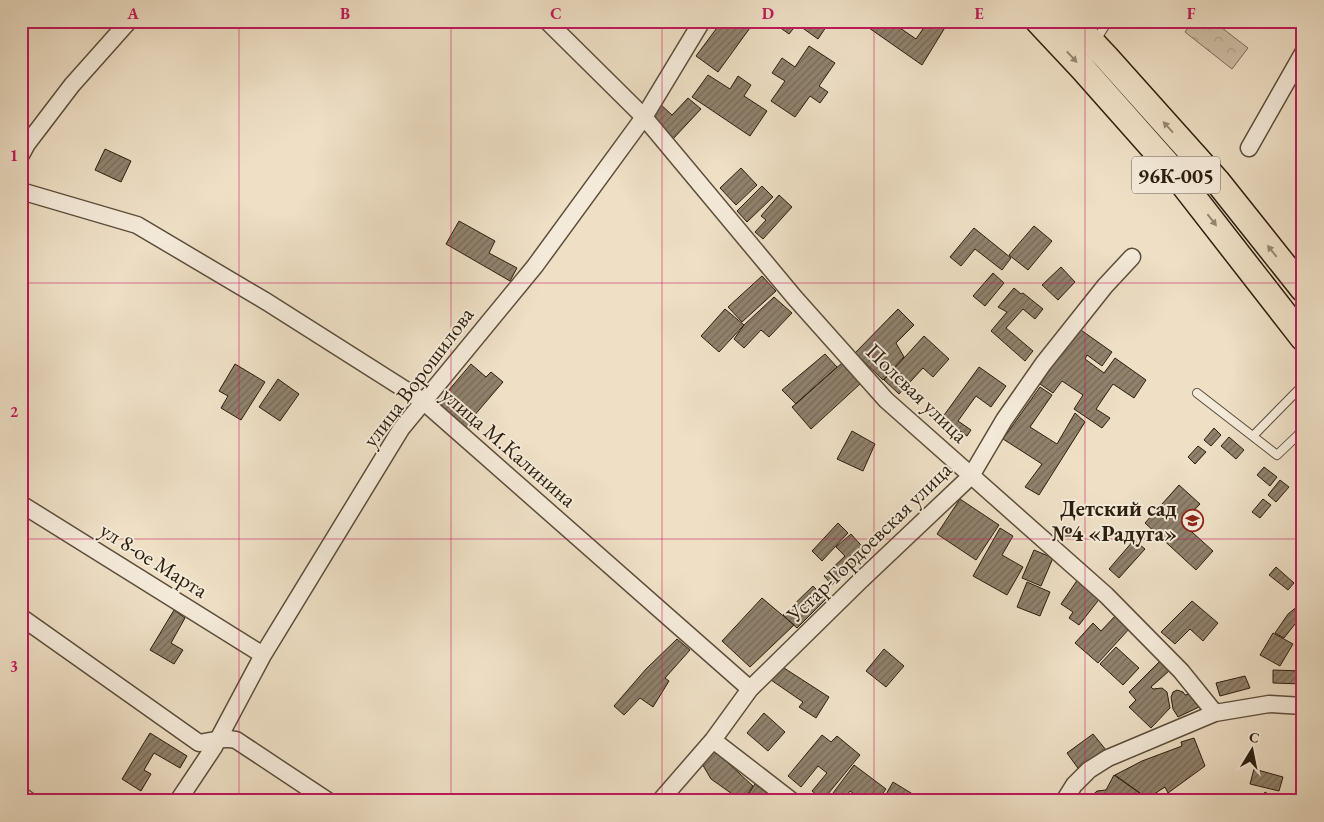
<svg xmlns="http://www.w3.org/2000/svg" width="1324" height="822" viewBox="0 0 1324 822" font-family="'EB Garamond',serif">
	<defs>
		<pattern id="park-crowns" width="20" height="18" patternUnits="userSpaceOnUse" patternTransform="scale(1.25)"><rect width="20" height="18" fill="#cdbea6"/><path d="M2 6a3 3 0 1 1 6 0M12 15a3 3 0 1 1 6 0" fill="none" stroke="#b0a38e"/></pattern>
		<pattern id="building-hatch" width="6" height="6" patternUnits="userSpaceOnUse" patternTransform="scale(1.25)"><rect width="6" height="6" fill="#90826d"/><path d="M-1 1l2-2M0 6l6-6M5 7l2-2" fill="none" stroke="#766a58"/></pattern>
	</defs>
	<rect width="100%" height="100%" fill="#eedfc5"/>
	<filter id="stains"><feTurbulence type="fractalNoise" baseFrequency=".004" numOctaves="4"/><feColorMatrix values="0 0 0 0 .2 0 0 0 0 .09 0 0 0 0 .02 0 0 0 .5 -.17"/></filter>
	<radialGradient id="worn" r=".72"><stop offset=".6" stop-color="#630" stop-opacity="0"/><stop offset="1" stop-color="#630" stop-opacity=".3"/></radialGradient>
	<path fill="url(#park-crowns)" stroke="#7c6e5a" d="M 1193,21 L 1213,21 L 1248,48 L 1232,69 L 1185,32 Z"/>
	<path fill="url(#building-hatch)" stroke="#2b1e0d" d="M 722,21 L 755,21 L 718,72 L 696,56 Z
		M 777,21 L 830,21 L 818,39 L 797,24 L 789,34 L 775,24 Z
		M 859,21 L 890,21 L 916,39 L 925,26 L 918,21 L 949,21 L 922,65 Z
		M 809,46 L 835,63 L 819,86 L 828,92 L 820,103 L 810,96 L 795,117 L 771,101 L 785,81 L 772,73 L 782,58 L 795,67 Z
		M 708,75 L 730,89 L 738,76 L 751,85 L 744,96 L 767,111 L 750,136 L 692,97 Z
		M 688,98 L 701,109 L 672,140 L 646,116 L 659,103 L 672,115 Z
		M 105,149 L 131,161 L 121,182 L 95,170 Z
		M 741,168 L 757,185 L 736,205 L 720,188 Z
		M 762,186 L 773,197 L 747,222 L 737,211 Z
		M 779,195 L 792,207 L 763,239 L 755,232 L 766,220 L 761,216 Z
		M 459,221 L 495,241 L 489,253 L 517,268 L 510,281 L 446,244 Z
		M 1034,226 L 1052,241 L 1028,270 L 1009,255 Z
		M 974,228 L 1011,258 L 1002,270 L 975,249 L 961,266 L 950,257 Z
		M 1061,267 L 1075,282 L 1058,300 L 1042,285 Z
		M 993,273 L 1004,283 L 985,306 L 973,296 Z
		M 762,276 L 776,291 L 742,322 L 728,307 Z
		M 1014,288 L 1021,294 L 1023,293 L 1043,309 L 1035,319 L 1023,309 L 1006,328 L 1033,351 L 1025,361 L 991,331 L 1007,312 L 998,307 Z
		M 774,297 L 792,313 L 769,337 L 761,330 L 744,348 L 734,339 L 744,325 Z
		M 725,309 L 744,325 L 719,352 L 701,336 Z
		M 898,309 L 914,325 L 896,343 L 904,357 L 883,380 L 855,353 Z
		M 1078,328 L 1112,352 L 1102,366 L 1087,355 L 1085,359 L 1104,373 L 1115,358 L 1146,380 L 1134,398 L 1113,384 L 1096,409 L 1110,418 L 1102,428 L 1074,409 L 1083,395 L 1062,381 L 1053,393 L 1040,384 Z
		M 924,336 L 949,359 L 933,377 L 923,368 L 899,394 L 884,380 Z
		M 825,354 L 837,367 L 796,404 L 782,390 Z
		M 842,363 L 860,384 L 811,429 L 792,407 Z
		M 235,364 L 265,382 L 241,420 L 221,408 L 228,396 L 219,391 Z
		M 471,364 L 486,377 L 491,372 L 503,382 L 473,417 L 477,420 L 468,430 L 437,404 Z
		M 979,367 L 1006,386 L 991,407 L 976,396 L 958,421 L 971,430 L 967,436 L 942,418 Z
		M 278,379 L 299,394 L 280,421 L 259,407 Z
		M 1040,387 L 1052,395 L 1030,427 L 1057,444 L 1075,413 L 1085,422 L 1039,495 L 1025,487 L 1042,464 L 1003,439 Z
		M 1214,428 L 1221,435 L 1211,446 L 1204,440 Z
		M 852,431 L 875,444 L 863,471 L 837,459 Z
		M 1229,437 L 1244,450 L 1236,459 L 1221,446 Z
		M 1198,446 L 1206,452 L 1195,464 L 1188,457 Z
		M 1264,467 L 1277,477 L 1270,486 L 1257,475 Z
		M 1280,480 L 1289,487 L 1276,502 L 1268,495 Z
		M 1179,485 L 1200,504 L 1182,523 L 1213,551 L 1196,570 L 1145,523 Z
		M 960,499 L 999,525 L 976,560 L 937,534 Z
		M 1263,499 L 1271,505 L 1260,518 L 1252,512 Z
		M 838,523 L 848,533 L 822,561 L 812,551 Z
		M 1000,528 L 1013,536 L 1002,555 L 1023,567 L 1007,595 L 973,576 Z
		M 851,534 L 868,553 L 832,585 L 824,576 L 845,556 L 836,547 Z
		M 1134,540 L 1145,549 L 1119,578 L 1109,569 Z
		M 1034,550 L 1053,558 L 1041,586 L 1022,578 Z
		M 1276,567 L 1294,583 L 1288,590 L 1269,575 Z
		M 1078,579 L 1101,597 L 1079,625 L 1069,618 L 1073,612 L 1061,604 Z
		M 1027,582 L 1050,592 L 1040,616 L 1017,607 Z
		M 813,586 L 826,599 L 797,628 L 783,615 Z
		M 762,598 L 794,625 L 750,667 L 722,641 Z
		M 1192,601 L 1218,623 L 1203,641 L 1190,629 L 1175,644 L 1161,632 Z
		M 1298,606 L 1303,611 L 1303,631 L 1295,624 L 1284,638 L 1275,633 L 1288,614 Z
		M 174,610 L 185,618 L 171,643 L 183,650 L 174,664 L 150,650 Z
		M 1116,615 L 1130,628 L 1098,663 L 1075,643 L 1093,623 L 1101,631 Z
		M 1273,633 L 1293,644 L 1280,666 L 1260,655 Z
		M 677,639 L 690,650 L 665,678 L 669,681 L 653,707 L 640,698 L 624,715 L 614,706 L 646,669 Z
		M 1116,647 L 1139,668 L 1123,685 L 1100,664 Z
		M 884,649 L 904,666 L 886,687 L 866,671 Z
		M 1160,661 L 1166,665 L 1169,671 L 1151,687 L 1153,689 L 1162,688 L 1167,692 L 1170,708 L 1151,728 L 1129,707 L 1136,700 L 1129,692 Z
		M 784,668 L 829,697 L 816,718 L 799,707 L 803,702 L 771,680 Z
		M 1273,670 L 1303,671 L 1303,684 L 1273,683 Z
		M 1245,676 L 1250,688 L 1220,696 L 1216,683 Z
		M 1177,690 L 1183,692 L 1185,695 L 1190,694 L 1199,707 L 1178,717 L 1173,709 L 1171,697 L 1173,692 Z
		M 764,713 L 785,732 L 768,751 L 747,733 Z
		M 150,733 L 187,756 L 180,768 L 154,753 L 144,770 L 151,774 L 141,791 L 122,779 Z
		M 1093,734 L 1106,750 L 1080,771 L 1067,753 Z
		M 822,735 L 831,742 L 837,736 L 860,755 L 823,800 L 812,791 L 827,773 L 818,766 L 801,787 L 788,776 Z
		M 1194,738 L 1205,766 L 1168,793 L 1165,787 L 1148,798 L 1151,801 L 1115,775 L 1142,761 L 1182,746 L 1181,742 Z
		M 714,750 L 753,786 L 742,801 L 711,779 L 701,762 Z
		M 854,765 L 886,789 L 877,801 L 856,801 L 859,797 L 850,791 L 843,801 L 827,801 Z
		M 1254,769 L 1283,777 L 1279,791 L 1250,784 Z
		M 1114,775 L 1151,801 L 1086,801 L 1097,791 L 1106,790 Z
		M 893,782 L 924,801 L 892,801 L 885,796 Z
		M 755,784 L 772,797 L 769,801 L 744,801 Z
		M 1265,792 L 1280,801 L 1260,801 Z"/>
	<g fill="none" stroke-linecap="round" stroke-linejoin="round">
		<defs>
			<path id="lane" d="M 1096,40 L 1108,21
				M 1197,393 L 1277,455 L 1298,435 L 1303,428
				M 1253,436 L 1303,385"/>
			<path id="street" d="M 547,21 L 644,117 L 795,298 L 886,400 L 1106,595 L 1181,671 L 1215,713 L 1269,704 L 1303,706
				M 1249,148 L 1303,53
				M 21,155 L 27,144 L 72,85 L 129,21
				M 21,191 L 137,225 L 267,302 L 423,401 L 750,689
				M 21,504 L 263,655
				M 21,617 L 199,743 C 212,741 222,737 236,740 L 328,801
				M 713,740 L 792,801
				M 21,795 L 29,801
				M 178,801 L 214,747 L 263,655 L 401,429 L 535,266 L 644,117 L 702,21
				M 660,801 L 713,740 L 750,689 L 860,581 L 971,476 L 1004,420 L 1043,364 L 1105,286 L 1132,257
				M 1064,801 L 1074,785 L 1089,770 L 1108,758 L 1215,713"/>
			<path id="primary" d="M 1038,21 L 1083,69 L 1169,166 L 1303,338
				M 1072,21 L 1106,57 L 1217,181 L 1303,289"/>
		</defs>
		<use href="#lane" stroke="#5c4e3b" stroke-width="10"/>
		<use href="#street" stroke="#5c4e3b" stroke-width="19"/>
		<use href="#primary" stroke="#2b1e0d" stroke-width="28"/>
		<use href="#lane" stroke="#f4ead9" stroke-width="8"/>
		<use href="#street" stroke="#f4ead9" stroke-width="16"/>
		<use href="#primary" stroke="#eedfc5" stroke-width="25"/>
	</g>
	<defs><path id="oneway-solid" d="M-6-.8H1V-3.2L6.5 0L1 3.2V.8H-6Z" transform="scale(1.25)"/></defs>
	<g fill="#968872">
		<use href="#oneway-solid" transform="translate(1072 57) rotate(47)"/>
		<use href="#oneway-solid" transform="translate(1168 127) rotate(-132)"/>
		<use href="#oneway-solid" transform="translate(1212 220) rotate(52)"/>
		<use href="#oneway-solid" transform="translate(1272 251) rotate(-129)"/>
	</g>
	<path fill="none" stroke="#c2185b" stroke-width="1" stroke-opacity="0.55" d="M 239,21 L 239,801M 451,21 L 451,801M 662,21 L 662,801M 874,21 L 874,801M 1085,21 L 1085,801M 21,283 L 1303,283M 21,539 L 1303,539"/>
	<defs>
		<symbol id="school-ring" viewBox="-11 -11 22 22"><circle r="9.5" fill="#f4ead9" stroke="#8f2418" stroke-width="1.5"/><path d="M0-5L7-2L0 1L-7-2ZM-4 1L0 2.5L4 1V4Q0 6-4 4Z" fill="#8f2418"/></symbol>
	</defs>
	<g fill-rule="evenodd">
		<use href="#school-ring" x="1180" y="508" width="25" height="25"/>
	</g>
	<g text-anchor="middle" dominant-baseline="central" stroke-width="4" stroke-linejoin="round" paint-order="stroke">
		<rect fill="#f4ead9" stroke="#675b4a" stroke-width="1" x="1132" y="156.5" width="88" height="37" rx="4"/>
		<g font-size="21" font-weight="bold" fill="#2b1e0d">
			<text x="1176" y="175">96К-005</text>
		</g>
		<g font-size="22" fill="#2b1e0d" stroke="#f4ead9">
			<text transform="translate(418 377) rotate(-53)">улица Ворошилова</text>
			<text transform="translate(917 393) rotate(44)">Полевая улица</text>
			<text transform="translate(509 447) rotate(41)">улица М.Калинина</text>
			<text transform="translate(869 542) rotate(-44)">Устар-Гордоевская улица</text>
			<text transform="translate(154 560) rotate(32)">ул 8-ое Марта</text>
		</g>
		<g font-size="22" font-weight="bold" fill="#2b1e0d" stroke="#f4ead9" text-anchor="end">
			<text x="1177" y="508">Детский сад<tspan x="1177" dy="25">№4 «Радуга»</tspan></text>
		</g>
	</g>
	<rect width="1324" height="822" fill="none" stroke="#eedfc5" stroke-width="55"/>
	<g transform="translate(1252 750) rotate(10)" stroke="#f4ead9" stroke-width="4" paint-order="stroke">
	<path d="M0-4L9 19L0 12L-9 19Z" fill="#2b1e0d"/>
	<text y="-8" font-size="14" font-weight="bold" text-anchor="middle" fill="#2b1e0d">С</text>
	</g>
	<rect x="28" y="28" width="1268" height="766" fill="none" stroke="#c2185b" stroke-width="2"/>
	<g font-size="16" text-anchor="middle" font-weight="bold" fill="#c2185b">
		<text x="133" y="19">A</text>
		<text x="345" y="19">B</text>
		<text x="556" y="19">C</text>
		<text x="768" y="19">D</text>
		<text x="979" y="19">E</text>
		<text x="1191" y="19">F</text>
		<text x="14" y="161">1</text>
		<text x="14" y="417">2</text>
		<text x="14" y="672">3</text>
	</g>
	<rect width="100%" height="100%" filter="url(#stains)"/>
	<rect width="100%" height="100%" fill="url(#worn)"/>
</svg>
